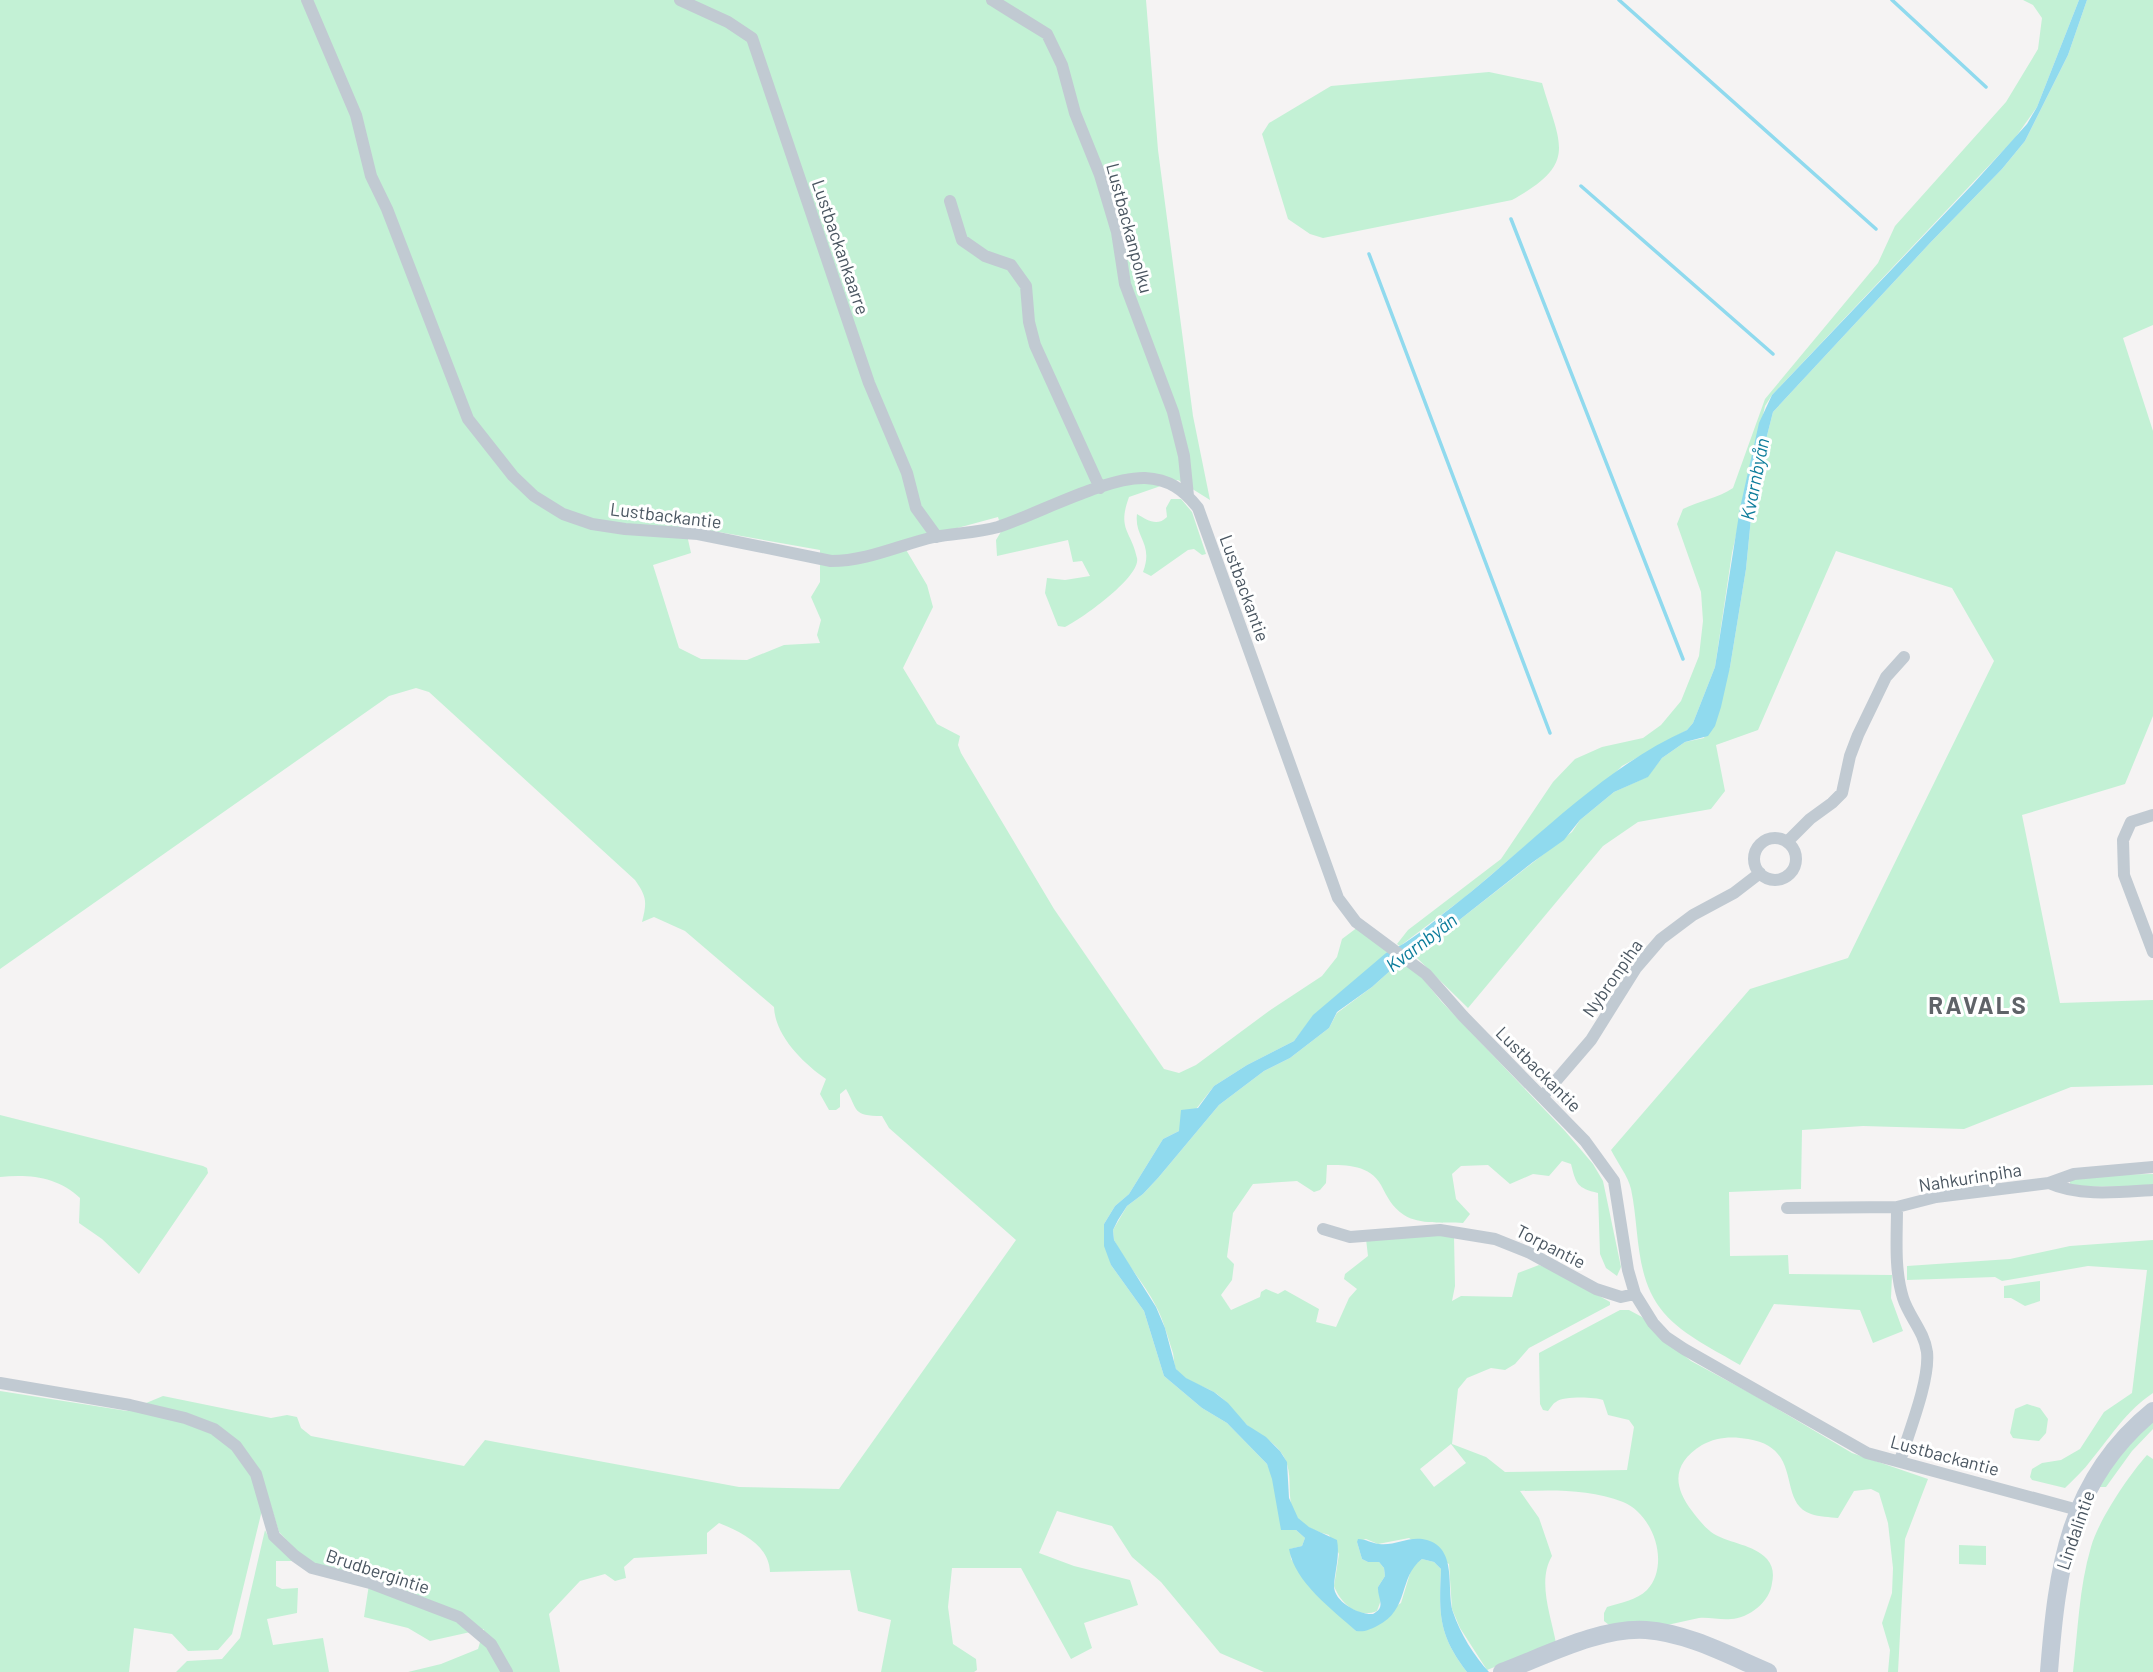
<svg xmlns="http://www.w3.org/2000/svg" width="2153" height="1672" viewBox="0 0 2153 1672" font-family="Barlow,sans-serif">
	<rect width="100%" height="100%" fill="#f5f3f3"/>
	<path fill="#c3f1d5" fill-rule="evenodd" d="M 0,0 L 1146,0 L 1158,150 L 1193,416 L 1210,500 L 1178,480 L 1129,497 C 1117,530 1131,530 1137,558 C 1141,577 1081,619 1065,627 L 1058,626 L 1045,593 L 1047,578 L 1065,580 L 1090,576 L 1082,561 L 1073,562 L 1068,540 L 997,556 L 996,540 L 1002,530 L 998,517 L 902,543 L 927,585 L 933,607 L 903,668 L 937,724 L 960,736 L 958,745 L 961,753 L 1054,909 L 1164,1069 L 1179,1073 L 1196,1065 L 1269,1011 L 1322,976 L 1337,957 L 1342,939 L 1358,927 L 1391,950 L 1314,1015 L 1294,1041 L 1247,1065 L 1214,1086 L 1179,1131 L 1163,1139 L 1129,1194 L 1115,1206 L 1104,1224 L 1111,1265 L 1144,1311 L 1164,1376 L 1202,1408 L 1227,1423 L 1267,1464 L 1296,1530 L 1305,1538 L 1302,1546 L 1290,1549 L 1291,1559 L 1298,1569 L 1356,1631 L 1401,1603 L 1412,1567 L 1422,1559 L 1434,1562 L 1441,1569 C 1439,1614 1438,1634 1467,1672 L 1264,1672 L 1220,1653 L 1161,1582 L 1132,1557 L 1112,1526 L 1057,1511 L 1039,1553 L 1074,1566 L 1130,1580 L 1138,1605 L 1084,1623 L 1092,1648 L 1071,1659 L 1021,1568 L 952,1568 L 948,1607 L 953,1644 L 976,1659 L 977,1670 L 974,1672 L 881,1672 L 891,1620 L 858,1611 L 850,1570 L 770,1572 C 769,1545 741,1532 719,1523 L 707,1533 L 707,1554 L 634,1558 L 624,1567 L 626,1578 L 615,1581 L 605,1574 L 580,1581 L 549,1614 L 560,1672 L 408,1672 L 441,1664 L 478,1649 L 484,1629 L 430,1641 L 408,1628 L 364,1617 L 370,1578 L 316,1564 L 299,1553 L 279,1532 L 271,1506 L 262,1510 L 232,1634 L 218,1650 L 188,1651 L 172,1634 L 134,1628 L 129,1672 L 0,1672 L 0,1391 L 127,1411 L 163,1396 L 271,1418 L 287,1415 L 297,1417 L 301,1428 L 311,1436 L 464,1466 L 485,1440 L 739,1487 L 839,1489 L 1016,1240 L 889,1128 L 882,1116 C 852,1116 858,1110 846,1089 L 840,1094 L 840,1107 L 836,1110 L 829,1110 L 820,1094 L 826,1079 C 804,1064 775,1036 774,1007 L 685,931 L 654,917 L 642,922 C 647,902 647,897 635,880 L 429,692 L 416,688 L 389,696 L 0,969 ZM 685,526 L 820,550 L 820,582 L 811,597 L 821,620 L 817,635 L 820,643 L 784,645 L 747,660 L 701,659 L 679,648 L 653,565 L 691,553 Z
		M 2023,0 L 2079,0 L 2037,107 L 2015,138 L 1772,395 L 1765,406 L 1732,553 L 1715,667 L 1693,723 L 1687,730 L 1622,766 L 1610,778 L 1564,813 L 1465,897 L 1400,946 L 1397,944 L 1408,930 L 1501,859 L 1553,782 L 1575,759 L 1602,747 L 1643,738 L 1661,725 L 1681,701 L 1699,656 L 1703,621 L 1701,592 L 1677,524 L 1683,509 C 1699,501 1718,498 1733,488 L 1765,399 L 1878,263 L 1895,226 L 2006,102 L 2038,49 L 2042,18 L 2033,5 Z
		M 2087,0 L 2153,0 L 2153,325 L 2123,338 L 2153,431 L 2153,716 L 2125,784 L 2022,815 L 2060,1003 L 2153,1000 L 2153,1085 L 2071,1087 L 1964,1129 L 1863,1126 L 1802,1130 L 1801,1189 L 1729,1192 L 1730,1256 L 1788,1255 L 1789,1274 L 1892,1275 L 1891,1298 L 1903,1331 L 1873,1343 L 1860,1310 L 1774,1304 L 1740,1365 C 1715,1350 1684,1336 1664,1313 C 1634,1278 1640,1231 1631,1189 C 1628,1176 1617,1162 1611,1150 L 1750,989 L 1848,958 L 1994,661 L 1952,588 L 1836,551 L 1758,730 L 1716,745 L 1725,791 L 1711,809 L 1638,822 L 1603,846 L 1468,1008 L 1413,954 L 1458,921 L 1572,832 L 1580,820 L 1614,792 L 1647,777 L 1662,758 L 1685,742 L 1704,738 L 1730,667 L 1746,569 L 1754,487 L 1773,412 L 1930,243 L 2002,169 L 2025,141 L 2068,55 Z
		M 1489,72 L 1542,83 C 1560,145 1579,163 1512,200 L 1323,238 L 1310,234 L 1288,219 L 1262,134 L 1269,123 L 1331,86 Z
		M 1171,499 L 1181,499 L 1192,512 L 1206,554 L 1202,555 L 1194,549 L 1188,550 L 1151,576 L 1143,572 C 1154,543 1134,538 1137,514 C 1147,520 1157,527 1167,517 L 1166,508 Z
		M 1400,962 L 1419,974 L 1441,1001 L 1565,1131 L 1593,1164 L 1603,1181 L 1621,1267 L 1617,1276 L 1606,1268 L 1600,1254 L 1598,1193 C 1577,1188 1576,1184 1571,1164 L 1562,1161 L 1549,1176 L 1533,1174 L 1510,1184 L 1488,1165 L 1461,1166 L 1452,1174 L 1456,1199 L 1470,1214 L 1463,1223 C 1445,1222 1419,1225 1404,1215 C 1391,1206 1388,1198 1381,1185 C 1370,1165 1347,1165 1327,1165 L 1326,1183 L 1320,1190 L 1314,1192 L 1297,1181 L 1253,1184 L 1233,1213 L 1227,1257 L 1234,1264 L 1232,1280 L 1221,1295 L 1231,1310 L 1260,1297 L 1261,1292 L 1266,1289 L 1278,1294 L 1285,1290 L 1319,1309 L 1316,1322 L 1336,1327 L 1349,1298 L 1357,1289 L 1344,1279 L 1345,1274 L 1368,1256 L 1366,1239 L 1423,1234 L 1454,1236 L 1455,1286 L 1452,1301 L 1461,1296 L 1512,1297 L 1518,1273 L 1539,1265 L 1555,1271 L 1610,1302 L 1610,1305 L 1529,1348 L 1515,1364 L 1505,1370 L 1491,1368 L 1467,1378 L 1458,1389 L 1452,1444 L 1486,1457 L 1505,1472 L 1627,1470 L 1634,1427 L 1629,1420 L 1608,1415 L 1603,1400 C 1595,1397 1563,1396 1556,1402 C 1552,1404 1551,1408 1548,1411 L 1543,1410 L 1540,1404 L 1539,1353 L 1620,1310 L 1629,1310 L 1642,1317 L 1661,1337 L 1691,1361 L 1752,1394 L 1852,1453 L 1928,1479 L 1905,1539 L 1898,1672 L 1888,1672 L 1890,1650 L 1882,1623 L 1892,1593 L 1893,1568 L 1888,1523 L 1879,1493 L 1871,1489 L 1854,1491 L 1838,1518 C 1830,1517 1819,1517 1811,1514 C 1776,1502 1805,1448 1748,1439 C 1732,1436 1716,1437 1702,1445 C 1673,1463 1672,1485 1692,1511 C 1698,1519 1706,1529 1714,1534 C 1731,1544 1753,1544 1767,1559 C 1773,1566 1774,1574 1772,1583 C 1770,1602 1749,1618 1731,1619 C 1720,1620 1709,1617 1699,1618 C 1688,1620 1678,1623 1667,1625 C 1649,1627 1628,1625 1609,1625 L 1604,1621 L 1604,1613 L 1607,1607 C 1620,1603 1637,1600 1647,1590 C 1671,1564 1653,1514 1623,1502 C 1590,1489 1554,1490 1520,1491 L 1539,1518 L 1552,1556 C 1537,1581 1551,1616 1556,1643 L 1487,1670 L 1460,1628 L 1452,1609 L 1449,1564 L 1409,1538 L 1378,1544 L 1366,1539 L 1357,1542 L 1362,1559 L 1368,1562 L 1379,1562 L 1384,1568 L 1385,1576 L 1378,1587 L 1381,1600 L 1377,1611 C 1358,1619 1341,1604 1334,1586 L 1339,1554 L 1329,1535 C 1267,1519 1304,1480 1280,1451 C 1271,1439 1257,1434 1247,1425 C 1236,1415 1229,1403 1217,1394 C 1206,1386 1184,1382 1176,1369 C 1174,1365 1174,1358 1173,1353 C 1168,1338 1164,1322 1157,1308 C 1145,1284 1126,1264 1114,1240 L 1113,1230 L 1127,1206 L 1143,1194 L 1158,1178 L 1219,1105 L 1264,1071 L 1290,1058 L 1329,1028 L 1337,1013 L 1372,987 ZM 1451,1444 L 1466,1463 L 1434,1487 L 1420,1469 Z
		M 0,1115 L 203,1166 L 207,1168 L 208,1173 L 139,1274 L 102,1239 L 79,1223 L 80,1198 C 58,1177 30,1174 0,1177 Z
		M 2153,1174 L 2153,1186 L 2070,1187 L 2070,1179 L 2099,1175 Z
		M 2153,1240 L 2153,1393 C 2126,1411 2112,1435 2092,1459 C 2084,1470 2074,1479 2065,1488 L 2032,1480 L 2030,1477 L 2032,1469 L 2042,1463 L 2061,1460 L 2080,1449 L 2104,1412 L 2132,1393 L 2147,1270 L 2088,1266 L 2002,1281 L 1995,1277 L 1907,1280 L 1907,1266 L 2010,1259 L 2070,1246 Z
		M 2040,1281 L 2040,1301 L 2025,1306 L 2011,1298 L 2004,1298 L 2004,1286 Z
		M 2027,1404 L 2040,1408 L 2048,1419 L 2046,1433 L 2039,1441 L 2013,1438 L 2010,1433 L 2015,1409 Z
		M 2153,1419 L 2153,1429 L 2132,1451 L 2106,1487 L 2099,1487 L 2118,1454 Z
		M 2147,1455 L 2153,1459 L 2153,1672 L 2073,1672 C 2078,1631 2079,1587 2091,1547 C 2098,1521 2129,1475 2147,1455 Z
		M 265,1530 L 269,1538 L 294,1561 L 276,1561 L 276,1586 L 282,1589 L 298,1588 L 297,1613 L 267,1619 L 273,1645 L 323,1638 L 329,1672 L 176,1672 L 187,1661 L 222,1659 L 240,1638 Z
		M 1959,1545 L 1986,1546 L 1986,1565 L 1959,1564 Z"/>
	<path fill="#90daee" d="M 2079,0 L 2087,0 L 2068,55 L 2025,141 L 2002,169 L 1930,243 L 1773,412 L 1754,487 L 1746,569 L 1730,667 L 1721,707 L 1715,726 L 1708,736 L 1685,742 L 1662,758 L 1648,777 L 1614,792 L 1580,820 L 1564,840 L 1533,862 L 1458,921 L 1400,962 L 1372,987 L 1337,1012 L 1329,1028 L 1290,1058 L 1264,1071 L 1219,1105 L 1158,1178 L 1143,1194 L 1127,1206 L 1118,1220 L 1113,1230 L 1114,1240 L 1156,1307 L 1165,1328 L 1176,1369 L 1186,1378 L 1214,1392 L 1228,1403 L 1247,1425 L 1266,1437 L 1280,1451 L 1287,1462 L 1289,1498 L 1298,1518 L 1309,1527 L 1337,1540 C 1340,1556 1335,1570 1334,1586 C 1334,1602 1359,1615 1373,1614 C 1387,1607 1377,1598 1378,1587 L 1385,1576 L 1384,1568 L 1379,1562 L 1368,1562 L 1362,1559 L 1357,1542 L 1358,1539 C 1366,1539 1371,1543 1379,1544 C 1396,1546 1410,1535 1427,1540 C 1458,1549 1446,1589 1453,1612 C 1460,1633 1474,1656 1489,1672 L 1467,1672 C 1438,1634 1439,1614 1441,1569 L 1434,1562 L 1422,1559 C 1398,1577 1410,1610 1377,1626 C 1369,1630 1365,1632 1356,1631 C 1332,1609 1295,1583 1289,1549 L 1302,1546 L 1305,1538 L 1296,1530 L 1281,1530 L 1272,1479 L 1267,1464 L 1227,1423 L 1202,1408 L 1164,1376 L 1144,1311 L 1111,1265 L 1104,1246 L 1104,1224 L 1115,1206 L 1129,1194 L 1163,1139 L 1179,1131 L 1181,1110 L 1198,1108 L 1214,1086 L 1247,1065 L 1294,1041 L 1313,1015 L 1386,953 C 1411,942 1431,923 1452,907 C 1528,848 1600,769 1687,730 L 1693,723 L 1715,667 L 1740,508 L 1759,423 L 1772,395 L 1973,184 L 2027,124 L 2037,107 Z"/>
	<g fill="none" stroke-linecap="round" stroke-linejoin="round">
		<path stroke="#90daee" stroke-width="3.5" d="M 1619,0 L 1876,229
			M 1892,0 L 1986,87
			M 1581,186 L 1773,354
			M 1511,219 L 1683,659
			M 1369,254 L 1550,733"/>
		<path stroke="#c1cad2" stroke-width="12" d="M 307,0 L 356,115 L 371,176 L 387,209 L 468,419 L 513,476 L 534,496 L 563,514 L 592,524 L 625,529 L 698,534 L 831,561 C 868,561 899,545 934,537 C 955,533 977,533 998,527 C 1038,514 1105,477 1145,478 C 1169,479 1184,490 1198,508 L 1338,898 L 1356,922 L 1426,974 L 1463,1016 L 1585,1141 L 1614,1181 L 1628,1270 L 1635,1294 L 1653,1323 L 1666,1337 L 1684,1349 L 1867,1453 L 2078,1510
			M 680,0 L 728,22 L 752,38 L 869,383 L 907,473 L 916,508 L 937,537
			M 992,0 L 1047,34 L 1062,65 L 1075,113 L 1100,175 L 1117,232 L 1125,284 L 1173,412 L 1184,456 L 1188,496
			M 950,201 L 962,240 L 985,256 L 1011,265 L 1026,286 L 1029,322 L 1035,345 L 1100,488
			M 2153,815 L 2131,822 L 2123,840 L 2124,875 L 2153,952
			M1754 859a21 21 0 1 1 42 0a21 21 0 1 1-42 0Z
			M 1787,842 L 1810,819 L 1832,803 L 1842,793 L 1850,756 L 1858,735 L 1886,677 L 1904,657
			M 1542,1097 L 1591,1040 L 1636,968 L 1661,939 L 1693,915 L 1734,893 L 1760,873
			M 2049,1183 L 2074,1174 L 2153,1167
			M 1897,1207 C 1897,1237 1894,1269 1903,1298 C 1909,1317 1924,1331 1927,1352 C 1930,1380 1909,1432 1900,1461
			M 1787,1208 L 1897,1207 L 1936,1197 L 2049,1183 C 2080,1197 2120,1192 2153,1190
			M 1323,1229 L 1350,1237 L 1440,1230 L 1495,1239 L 1530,1253 L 1596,1289 L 1621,1297 L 1635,1294
			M 0,1383 L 130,1405 L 185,1418 L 214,1429 L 236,1446 L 256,1474 L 274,1536 L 295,1556 L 312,1568 L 370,1583 L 459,1617 L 491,1644 L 507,1672"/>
		<path stroke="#c1cbd6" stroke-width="18" d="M 1502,1672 C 1545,1656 1600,1627 1646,1630 C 1688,1633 1730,1656 1768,1672
			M 2049,1672 C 2057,1569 2068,1480 2153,1411"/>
	</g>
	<g text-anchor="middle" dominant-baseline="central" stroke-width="6" stroke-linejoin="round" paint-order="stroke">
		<g font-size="18" fill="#4a5661" stroke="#fff">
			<text transform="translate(1130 228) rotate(75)">Lustbackanpolku</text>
			<text transform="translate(841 247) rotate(71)">Lustbackankaarre</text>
			<text transform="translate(666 515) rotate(7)">Lustbackantie</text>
			<text transform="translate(1245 588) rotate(70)">Lustbackantie</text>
			<text transform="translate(1612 978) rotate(-55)">Nybronpiha</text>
			<text transform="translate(1539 1069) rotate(45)">Lustbackantie</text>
			<text transform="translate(1970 1177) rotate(-9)">Nahkurinpiha</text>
			<text transform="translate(1551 1246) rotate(27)">Torpantie</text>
			<text transform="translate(1945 1455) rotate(15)">Lustbackantie</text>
			<text transform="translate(2075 1530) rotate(-71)">Lindalintie</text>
			<text transform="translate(378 1571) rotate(18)">Brudbergintie</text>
		</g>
		<g font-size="19" font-style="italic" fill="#0c7c9b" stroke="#fff">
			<text transform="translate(1754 479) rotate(-79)">Kvarnbyån</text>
			<text transform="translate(1421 942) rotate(-37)">Kvarnbyån</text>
		</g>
		<g font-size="24" font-weight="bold" letter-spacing="2" fill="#5f6368" stroke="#fff">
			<text x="1978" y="1004">RAVALS</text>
		</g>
	</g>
</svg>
